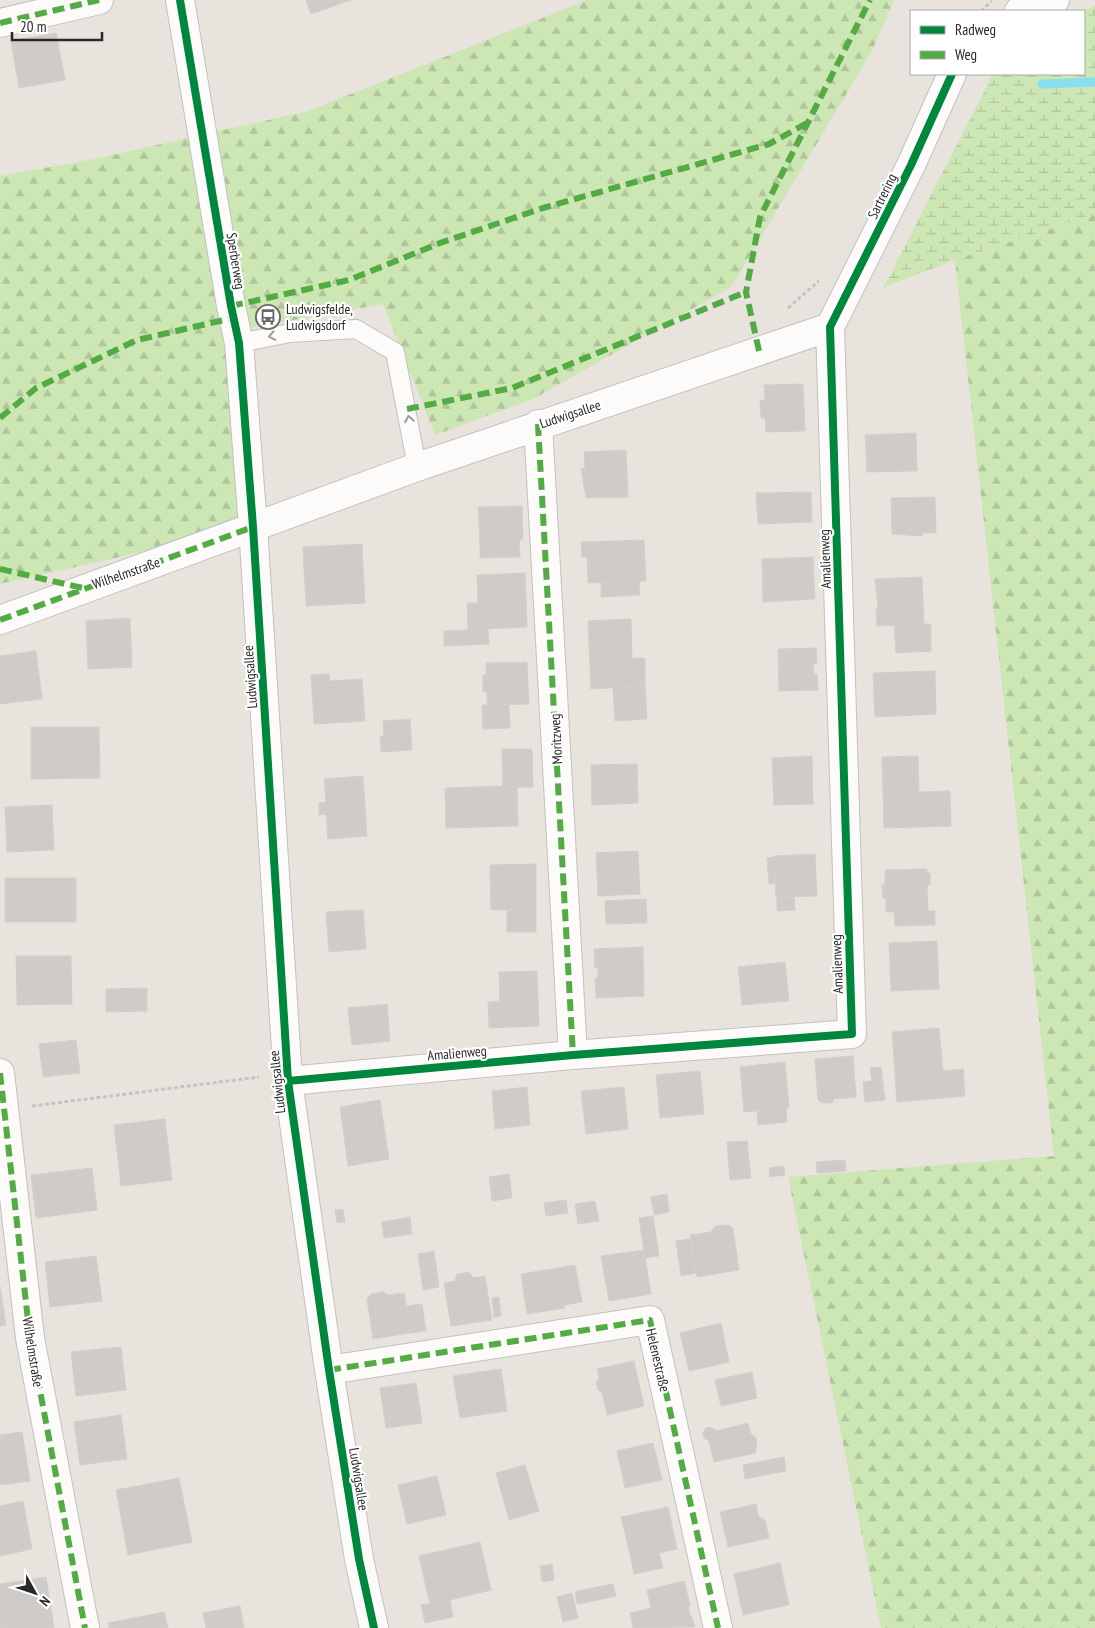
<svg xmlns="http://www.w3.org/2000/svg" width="1095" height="1628" viewBox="0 0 1095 1628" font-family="'PT Sans Narrow',sans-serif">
	<defs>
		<pattern id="forest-firs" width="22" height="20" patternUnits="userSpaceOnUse" patternTransform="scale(1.25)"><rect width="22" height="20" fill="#cce6b4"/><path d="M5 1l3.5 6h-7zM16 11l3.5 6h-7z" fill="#afc59b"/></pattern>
		<pattern id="wetland-marsh" width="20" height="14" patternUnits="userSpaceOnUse" patternTransform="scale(1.25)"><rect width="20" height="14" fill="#cce6b4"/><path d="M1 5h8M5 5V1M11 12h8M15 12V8" fill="none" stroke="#afc59b"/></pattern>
	</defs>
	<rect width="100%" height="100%" fill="#e9e3de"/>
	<path fill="url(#forest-firs)" d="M 588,0 L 894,0 L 871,53 L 731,287 L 533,399 L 435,435 L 383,304 L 227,332 L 253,527 L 0,584 L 0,176 L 99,158 L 308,111 Z
		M 1095,214 L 1095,1628 L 881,1628 L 788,1177 L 1054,1156 L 955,260 Z"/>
	<path fill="url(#wetland-marsh)" d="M 1095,6 L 1095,214 L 955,260 L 884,287 L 993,74 L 1084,74 L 1082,11 Z"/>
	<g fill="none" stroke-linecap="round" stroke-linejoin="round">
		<path stroke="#8bddf0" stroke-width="9" d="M 1042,84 L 1095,82"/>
	</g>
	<path fill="#cfcbc8" stroke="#d3cfca" d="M 306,0 L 351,0 L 311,14 Z
		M 56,33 L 65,80 L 19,88 L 11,41 Z
		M 803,384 L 805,431 L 766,432 L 765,418 L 761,418 L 760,400 L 765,400 L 764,385 Z
		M 916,433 L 917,471 L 867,472 L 865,435 Z
		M 626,450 L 628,497 L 586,498 L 581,468 L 585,468 L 584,452 Z
		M 811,492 L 812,522 L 758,524 L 756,493 Z
		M 935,497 L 936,533 L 922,533 L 922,536 L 892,534 L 891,498 Z
		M 522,506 L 523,540 L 480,542 L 478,507 Z
		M 519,540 L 520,557 L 480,558 L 480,542 Z
		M 644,540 L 646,581 L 588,583 L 587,557 L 582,557 L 581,542 Z
		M 362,544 L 365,603 L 306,606 L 303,547 Z
		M 813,557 L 815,599 L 763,602 L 762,559 Z
		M 525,573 L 527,627 L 468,630 L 467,603 L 478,603 L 477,575 Z
		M 922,577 L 924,624 L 877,626 L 876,608 L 878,608 L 875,579 Z
		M 639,581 L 640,595 L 601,597 L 601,583 Z
		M 130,618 L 132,667 L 88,669 L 86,621 Z
		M 631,619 L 632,658 L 645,658 L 645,686 L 591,689 L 588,621 Z
		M 924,624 L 931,624 L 931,651 L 896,653 L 894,625 Z
		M 488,629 L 489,644 L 444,646 L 444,631 Z
		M 816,648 L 817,664 L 813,664 L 814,674 L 817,674 L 818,690 L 779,691 L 778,649 Z
		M 36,651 L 42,699 L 0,704 L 0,656 Z
		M 527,662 L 529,704 L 487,705 L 487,692 L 483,692 L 483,675 L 486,675 L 486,663 Z
		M 935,671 L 936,714 L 875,717 L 873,673 Z
		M 329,674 L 330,681 L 362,679 L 365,721 L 314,724 L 311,675 Z
		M 645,686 L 647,719 L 615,721 L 613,688 Z
		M 509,704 L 510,728 L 483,729 L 482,705 Z
		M 410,719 L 411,734 L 384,736 L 383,721 Z
		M 31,727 L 99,727 L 100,778 L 31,779 Z
		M 411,734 L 412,750 L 381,752 L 380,736 Z
		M 502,749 L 532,749 L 533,787 L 503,788 Z
		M 812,756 L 813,804 L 774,805 L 772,758 Z
		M 918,756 L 919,792 L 950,791 L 951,826 L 884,828 L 882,757 Z
		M 637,764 L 638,803 L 592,805 L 591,765 Z
		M 363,776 L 367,836 L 328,839 L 326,814 L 319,815 L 319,803 L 326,802 L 324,779 Z
		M 503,786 L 503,788 L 517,787 L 518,826 L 446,828 L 445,788 Z
		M 52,805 L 54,850 L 7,852 L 5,807 Z
		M 638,851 L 640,894 L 598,896 L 596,853 Z
		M 815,854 L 817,896 L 776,897 L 774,856 Z
		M 774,857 L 775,884 L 769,884 L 767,858 Z
		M 536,864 L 536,910 L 491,910 L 490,865 Z
		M 927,869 L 927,873 L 930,873 L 930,885 L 927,885 L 928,911 L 886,912 L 886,898 L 883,898 L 882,885 L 885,885 L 885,870 Z
		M 5,878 L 76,878 L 76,922 L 5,922 Z
		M 777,897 L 794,897 L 795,910 L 777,911 Z
		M 646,899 L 647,923 L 606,924 L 605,901 Z
		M 363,910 L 366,949 L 329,952 L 326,912 Z
		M 507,910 L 536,910 L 536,932 L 507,932 Z
		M 928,911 L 935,911 L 935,925 L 895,926 L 894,912 Z
		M 937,941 L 939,989 L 891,991 L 889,943 Z
		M 643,947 L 644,996 L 596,998 L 595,978 L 598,978 L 598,968 L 595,968 L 594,949 Z
		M 16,956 L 71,956 L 72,1004 L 17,1005 Z
		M 785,962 L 789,1001 L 742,1005 L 738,967 Z
		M 537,971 L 539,1026 L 489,1028 L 488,1002 L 500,1001 L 499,972 Z
		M 147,988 L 147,1011 L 106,1012 L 106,989 Z
		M 387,1004 L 390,1041 L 352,1045 L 348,1008 Z
		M 939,1028 L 943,1071 L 963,1069 L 965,1096 L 897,1102 L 892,1032 Z
		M 76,1040 L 80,1073 L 43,1077 L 39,1044 Z
		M 853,1056 L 856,1097 L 834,1099 L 832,1103 L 822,1103 L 818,1100 L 815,1059 Z
		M 785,1062 L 789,1108 L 744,1112 L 740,1067 Z
		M 881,1067 L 885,1100 L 865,1102 L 863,1082 L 872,1081 L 870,1068 Z
		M 700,1071 L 704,1114 L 660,1118 L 656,1075 Z
		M 527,1087 L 530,1125 L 495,1129 L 492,1091 Z
		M 624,1087 L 628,1129 L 586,1134 L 581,1091 Z
		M 380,1100 L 389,1159 L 348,1166 L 340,1107 Z
		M 786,1108 L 787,1122 L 758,1125 L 757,1111 Z
		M 165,1119 L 172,1180 L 121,1186 L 114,1125 Z
		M 747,1141 L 751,1178 L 730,1180 L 727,1142 Z
		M 845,1160 L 846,1171 L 817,1173 L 816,1162 Z
		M 784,1166 L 785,1175 L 770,1177 L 769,1168 Z
		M 92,1168 L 97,1210 L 36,1218 L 31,1175 Z
		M 509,1174 L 512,1198 L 492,1201 L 489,1177 Z
		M 667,1194 L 669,1212 L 654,1215 L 651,1197 Z
		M 566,1200 L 568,1213 L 546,1216 L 544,1203 Z
		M 595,1201 L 599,1221 L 578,1224 L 575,1204 Z
		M 343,1209 L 345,1222 L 337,1223 L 335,1210 Z
		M 653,1216 L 659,1256 L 645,1258 L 639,1218 Z
		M 410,1217 L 412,1234 L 384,1238 L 382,1222 Z
		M 728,1225 L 733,1228 L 739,1270 L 697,1277 L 690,1235 L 711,1232 L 715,1226 Z
		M 690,1239 L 696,1273 L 681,1276 L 676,1241 Z
		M 644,1250 L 651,1294 L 609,1301 L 601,1256 Z
		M 434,1251 L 439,1287 L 423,1290 L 418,1254 Z
		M 96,1256 L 102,1301 L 50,1307 L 45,1262 Z
		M 575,1265 L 582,1302 L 564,1305 L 558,1268 Z
		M 558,1268 L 565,1308 L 527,1314 L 521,1274 Z
		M 469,1272 L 473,1278 L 485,1276 L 492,1320 L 451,1326 L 444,1283 L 455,1281 L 457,1274 Z
		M 0,1286 L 6,1325 L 0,1326 Z
		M 383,1292 L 388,1295 L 404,1293 L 410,1333 L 373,1339 L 367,1299 L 371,1294 Z
		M 499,1297 L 501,1316 L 494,1317 L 492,1298 Z
		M 422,1304 L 426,1331 L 410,1333 L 406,1306 Z
		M 721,1323 L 729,1362 L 689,1371 L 680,1333 Z
		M 121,1347 L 126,1390 L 76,1396 L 71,1352 Z
		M 634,1361 L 644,1406 L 607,1415 L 602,1392 L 598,1390 L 596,1382 L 599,1378 L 597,1369 Z
		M 501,1369 L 507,1411 L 460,1418 L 453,1376 Z
		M 752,1372 L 757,1398 L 721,1406 L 715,1380 Z
		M 416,1383 L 422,1423 L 386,1428 L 380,1388 Z
		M 121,1415 L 127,1459 L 80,1465 L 74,1422 Z
		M 748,1423 L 751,1434 L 756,1438 L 757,1445 L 755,1453 L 714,1462 L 709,1441 L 704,1438 L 703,1433 L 706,1428 L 711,1427 L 716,1431 Z
		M 22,1432 L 30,1481 L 0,1485 L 0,1435 Z
		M 653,1443 L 662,1480 L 625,1488 L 617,1451 Z
		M 784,1457 L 786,1471 L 745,1479 L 743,1465 Z
		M 525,1465 L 539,1511 L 509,1520 L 496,1473 Z
		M 437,1476 L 446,1515 L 407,1524 L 398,1485 Z
		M 179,1478 L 192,1542 L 128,1555 L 116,1490 Z
		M 23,1501 L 32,1549 L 0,1556 L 0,1506 Z
		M 756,1504 L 758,1516 L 765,1520 L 769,1538 L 728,1547 L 720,1512 Z
		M 668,1507 L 677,1549 L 631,1559 L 621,1517 Z
		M 480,1542 L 491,1590 L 430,1605 L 419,1556 Z
		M 659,1553 L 663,1568 L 634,1574 L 631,1559 Z
		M 780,1563 L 789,1605 L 743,1615 L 734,1574 Z
		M 552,1564 L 554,1580 L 542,1582 L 540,1566 Z
		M 46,1577 L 54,1628 L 0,1628 L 0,1584 Z
		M 684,1581 L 690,1605 L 688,1608 L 695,1627 L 633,1628 L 630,1613 L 651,1608 L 647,1590 Z
		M 613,1584 L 616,1596 L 589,1602 L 587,1589 Z
		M 587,1589 L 589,1602 L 577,1604 L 575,1592 Z
		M 572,1593 L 578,1618 L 563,1622 L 557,1597 Z
		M 450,1600 L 453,1617 L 425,1623 L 421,1605 Z
		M 240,1606 L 244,1628 L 206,1628 L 203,1613 Z
		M 164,1612 L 168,1628 L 109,1628 L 108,1623 Z"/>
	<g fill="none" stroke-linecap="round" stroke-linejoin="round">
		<defs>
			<path id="lane" d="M 239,343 L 290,333 L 356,329 L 395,352 L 417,467"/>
			<path id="street" d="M 180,0 L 231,306 L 239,343 L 253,527 L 288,1081 L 329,1370 L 359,1559 L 374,1628
				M 1019,11 L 1055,0
				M 0,23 L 99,0
				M 538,424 L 573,1055
				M 0,620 L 417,467 L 830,327
				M 0,1073 L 30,1338 L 85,1628
				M 288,1081 L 573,1055 L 852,1034 L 830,327 L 911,165 L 952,74
				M 329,1370 L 650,1320 L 718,1628"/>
		</defs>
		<use href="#lane" stroke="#c2c0c0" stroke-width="20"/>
		<use href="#street" stroke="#c2c0c0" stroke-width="30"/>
		<path stroke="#c4c4c3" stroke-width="3" stroke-dasharray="4 2.5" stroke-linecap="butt" d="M 981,11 L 992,1
			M 788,308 L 819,281
			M 32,1106 L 259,1077"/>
		<use href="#lane" stroke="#fcfbfa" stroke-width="18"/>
		<use href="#street" stroke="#fcfbfa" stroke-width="28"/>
		<path stroke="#53ab44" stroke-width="6" stroke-dasharray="12 6" stroke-linecap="butt" d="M 0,23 L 99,0
			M 231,306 L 349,280 L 440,243 L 543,208 L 769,144 L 809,122
			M 759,351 L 746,292 L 760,217 L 870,0
			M 407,409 L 512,388 L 746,292
			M 0,418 L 36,388 L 137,340 L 233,318
			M 538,424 L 573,1055
			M 0,569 L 83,588
			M 0,620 L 253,527
			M 0,1073 L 30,1338 L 85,1628
			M 329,1370 L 650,1320 L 718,1628"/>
		<defs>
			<path id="cycleway" d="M 180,0 L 231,306 L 239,343 L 253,527 L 288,1081 L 329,1370 L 359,1559 L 374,1628
				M 288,1081 L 573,1055 L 852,1034 L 830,327 L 911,165 L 952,74"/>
		</defs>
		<use href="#cycleway" stroke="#fff" stroke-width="11"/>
		<use href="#cycleway" stroke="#00873e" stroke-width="8"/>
	</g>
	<defs><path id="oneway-chevron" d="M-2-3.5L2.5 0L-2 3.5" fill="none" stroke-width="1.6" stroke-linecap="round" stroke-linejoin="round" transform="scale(1.25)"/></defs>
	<g stroke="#9d9c9c">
		<use href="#oneway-chevron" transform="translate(272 336) rotate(169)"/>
		<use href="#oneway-chevron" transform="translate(409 419) rotate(-100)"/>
	</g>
	<defs>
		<symbol id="bus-ring" viewBox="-11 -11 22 22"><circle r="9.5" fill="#fff" stroke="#6c6a68" stroke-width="1.5"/><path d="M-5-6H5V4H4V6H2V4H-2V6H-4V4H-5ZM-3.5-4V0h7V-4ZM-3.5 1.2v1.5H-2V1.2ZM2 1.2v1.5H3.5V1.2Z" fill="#6c6a68"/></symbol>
	</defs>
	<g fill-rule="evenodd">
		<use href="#bus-ring" x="254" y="303" width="28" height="28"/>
	</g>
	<g text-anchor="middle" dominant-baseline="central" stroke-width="4.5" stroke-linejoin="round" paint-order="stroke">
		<g font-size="14" fill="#292929" stroke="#fff">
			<text transform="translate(882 196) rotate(-64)">Sartrering</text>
			<text transform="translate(236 261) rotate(81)">Sperberweg</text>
			<text transform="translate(570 414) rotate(-18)">Ludwigsallee</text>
			<text transform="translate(825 559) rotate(-92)">Amalienweg</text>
			<text transform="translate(126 573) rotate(-19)">Wilhelmstraße</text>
			<text transform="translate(250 677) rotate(-94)">Ludwigsallee</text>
			<text transform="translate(556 739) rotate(-93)">Moritzweg</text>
			<text transform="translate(837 964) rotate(-92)">Amalienweg</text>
			<text transform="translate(457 1053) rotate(-5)">Amalienweg</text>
			<text transform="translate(277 1082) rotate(-96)">Ludwigsallee</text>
			<text transform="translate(33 1352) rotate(81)">Wilhelmstraße</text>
			<text transform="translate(658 1360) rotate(77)">Helenestraße</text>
			<text transform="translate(359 1479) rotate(81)">Ludwigsallee</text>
		</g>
		<g font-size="14" fill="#292929" stroke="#fff" text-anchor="start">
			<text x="286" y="309">Ludwigsfelde,<tspan x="286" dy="16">Ludwigsdorf</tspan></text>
		</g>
	</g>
	<rect x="910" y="10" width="175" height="65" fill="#ffffff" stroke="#a9a9a9"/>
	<rect x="920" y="26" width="25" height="8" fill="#00873e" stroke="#a9a9a9"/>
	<text x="955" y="35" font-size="15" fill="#292929">Radweg</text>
	<rect x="920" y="51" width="25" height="8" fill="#53ab44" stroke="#a9a9a9"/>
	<text x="955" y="60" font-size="15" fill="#292929">Weg</text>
	<g transform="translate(35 1593) rotate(130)" stroke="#ffffff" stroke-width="4" paint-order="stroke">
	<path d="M0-4L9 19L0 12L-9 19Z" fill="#292929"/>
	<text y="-8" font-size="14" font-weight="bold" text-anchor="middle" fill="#292929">N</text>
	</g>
	<path d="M12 32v8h90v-8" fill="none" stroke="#292929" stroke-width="2.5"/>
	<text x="20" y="32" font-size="15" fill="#292929" stroke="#ffffff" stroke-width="4" paint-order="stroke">20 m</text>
</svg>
